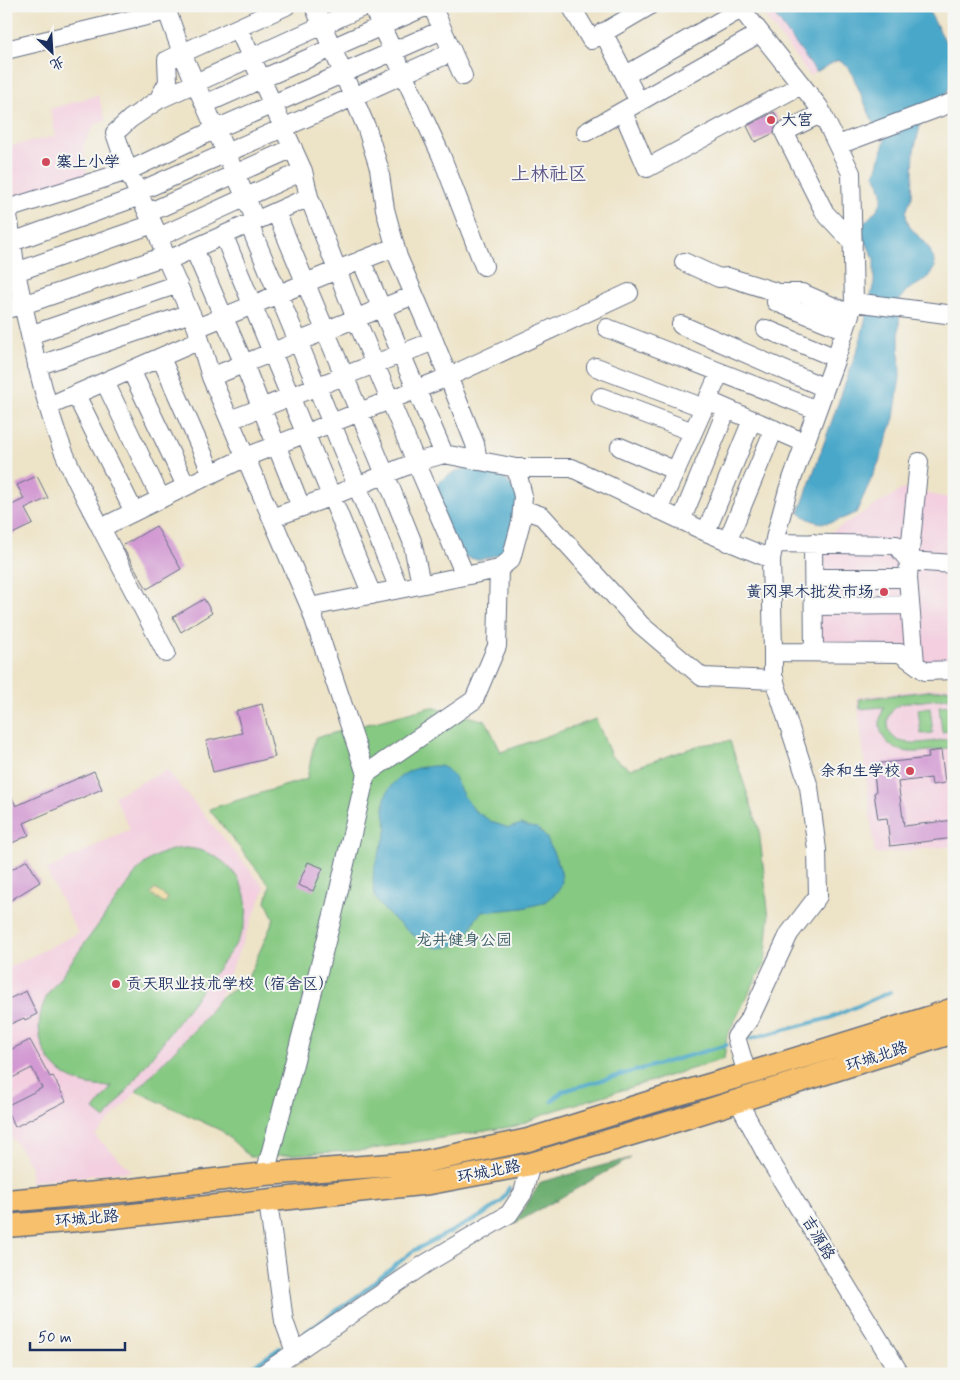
<svg xmlns="http://www.w3.org/2000/svg" width="960" height="1380" viewBox="0 0 960 1380" font-family="Mynerve,'LXGW WenKai TC',sans-serif">
	<rect width="100%" height="100%" fill="#f6f6f2"/>
	<filter id="ink" filterUnits="userSpaceOnUse"><feTurbulence type="fractalNoise" baseFrequency=".02" numOctaves="2"/><feDisplacementMap in="SourceGraphic" scale="10" xChannelSelector="R" yChannelSelector="G"/><feConvolveMatrix kernelMatrix="1 2 1 2 8 2 1 2 1" color-interpolation-filters="sRGB"/></filter>
	<filter id="wash" filterUnits="userSpaceOnUse"><feTurbulence type="fractalNoise" baseFrequency=".0096" numOctaves="4" result="noise"/><feDisplacementMap in="SourceGraphic" scale="20" xChannelSelector="R" yChannelSelector="G"/><feGaussianBlur stdDeviation="1.12" result="paint"/><feColorMatrix in="noise" values="0 0 0 0 0 0 0 0 0 0 0 0 0 0 0 0 0 1.4 0 .05"/><feComposite in="paint" operator="in"/></filter>
	<g filter="url(#wash)">
		<rect width="100%" height="100%" fill="#ede3c7"/>
		<path fill="#f3cfdf" d="M 757,6 L 768,6 L 816,72 L 810,76 Z
			M 98,95 L 106,121 L 95,124 L 83,145 L 88,178 L 11,203 L 6,185 L 6,147 L 56,136 L 50,109 Z
			M 903,489 L 954,499 L 954,670 L 925,671 L 900,653 L 814,652 L 813,543 Z
			M 954,686 L 954,846 L 875,854 L 857,697 Z
			M 167,770 L 265,888 L 219,999 L 197,1027 L 95,1136 L 132,1171 L 30,1182 L 31,1167 L 20,1148 L 6,1131 L 6,969 L 78,933 L 46,870 L 130,829 L 114,796 Z"/>
		<path fill="#86c982" stroke="#507c70" d="M 954,688 L 954,697 L 900,704 C 893,709 887,715 888,724 C 889,754 935,740 954,738 L 954,747 C 931,750 894,762 882,734 C 878,725 880,716 884,707 L 860,709 L 859,699 Z
			M 950,705 L 954,730 L 942,732 L 939,706 Z
			M 431,707 L 486,721 L 501,752 L 596,719 L 611,756 L 630,769 L 700,745 L 730,741 L 759,829 L 769,919 L 765,965 L 757,977 L 727,1036 L 724,1059 L 553,1111 L 516,1126 L 366,1150 L 250,1157 L 222,1131 L 136,1091 L 197,1027 L 219,999 L 247,980 L 274,919 L 266,902 L 270,886 L 209,809 L 307,779 L 315,738 Z
			M 930,707 L 933,733 L 921,734 L 918,709 Z
			M 186,848 C 224,850 254,884 245,923 C 243,932 238,939 234,947 L 105,1119 L 94,1110 L 112,1086 C 56,1092 20,1039 50,991 L 138,870 C 151,856 167,849 186,848 Z"/>
		<path fill="#6cad70" stroke="#446e67" d="M 631,1158 L 514,1224 L 541,1182 Z"/>
		<path fill="#eeda9e" stroke="#84847e" d="M 155,889 L 168,898 L 164,904 L 151,894 Z"/>
		<path fill="#4aa7c9" stroke="#326b94" d="M 171,6 L 209,6 L 198,10 L 173,12 Z
			M 768,6 L 926,6 L 954,57 L 954,84 L 949,88 L 944,98 L 925,105 L 914,151 L 912,197 L 906,212 L 907,221 L 910,227 L 929,248 L 933,257 L 935,267 L 929,276 L 920,283 L 906,291 L 900,299 L 899,332 L 900,377 L 894,418 L 879,462 L 856,513 C 832,523 822,529 799,513 L 860,342 L 874,282 L 874,259 L 864,238 L 862,231 L 862,225 C 881,206 890,199 874,174 L 877,169 L 885,139 L 872,120 L 849,67 L 838,60 L 816,72 Z
			M 473,466 L 491,471 L 504,478 L 516,491 L 519,507 L 508,549 L 497,555 L 478,560 L 461,556 L 432,494 L 439,482 L 454,472 Z
			M 432,766 L 441,766 L 447,769 L 454,777 L 463,795 L 475,811 L 494,823 L 509,828 L 521,824 L 528,827 L 537,828 L 546,837 L 554,854 L 561,871 L 562,883 L 560,888 L 556,893 L 543,903 L 523,908 L 482,912 C 472,919 471,937 456,944 C 450,947 441,949 434,947 C 422,944 391,918 383,908 C 378,903 375,898 374,892 C 370,865 380,856 386,833 C 388,825 384,817 384,810 C 383,789 398,775 417,768 C 422,767 427,767 432,766 Z"/>
		<g fill="none" stroke-linecap="round" stroke-linejoin="round">
			<path stroke="#4aa7c9" stroke-width="4" d="M 749,1039 L 830,1018 L 890,992
				M 552,1101 L 563,1091 L 727,1045
				M 306,1332 L 359,1295 L 413,1251 L 483,1215 L 502,1201 L 509,1188
				M 242,1374 L 280,1348"/>
		</g>
		<g id="blocks">
			<path fill="#d299d2" d="M 774,112 L 779,123 L 775,127 L 774,133 L 755,142 L 747,126 Z
				M 37,476 L 48,498 L 25,509 L 33,524 L 6,537 L 6,508 L 24,499 L 17,485 Z
				M 156,526 L 181,569 L 147,589 L 122,546 Z
				M 204,599 L 212,613 L 181,632 L 173,617 Z
				M 262,704 L 275,757 L 213,772 L 206,741 L 242,733 L 236,711 Z
				M 941,750 L 945,783 L 932,785 L 931,778 L 898,782 L 904,826 L 954,820 L 954,838 L 890,846 L 887,818 L 878,819 L 874,793 L 876,792 L 873,764 L 929,758 L 928,752 Z
				M 94,771 L 102,789 L 24,823 L 29,835 L 6,846 L 6,785 L 16,806 Z
				M 27,860 L 40,882 L 6,903 L 6,873 Z
				M 308,862 L 323,868 L 313,891 L 298,885 Z
				M 26,991 L 37,1014 L 25,1020 L 24,1018 L 6,1026 L 6,1000 Z
				M 30,1040 L 50,1077 L 53,1076 L 66,1101 L 15,1127 L 6,1109 L 6,1106 L 42,1088 L 32,1068 L 6,1081 L 6,1052 Z"/>
		</g>
	</g>
	<g filter="url(#ink)">
		<use href="#blocks" fill-opacity="0" stroke="#646e83" stroke-width="1"/>
		<g fill="none" stroke-linecap="round" stroke-linejoin="round">
			<defs>
				<path id="minor" d="M 314,6 L 367,129 L 379,168 L 385,209 L 398,257 L 434,341 L 475,444 L 478,461
					M 372,6 L 441,155 L 484,266
					M 432,6 L 463,76
					M 571,6 L 591,40 L 649,6
					M 739,6 L 819,107 L 851,173 L 854,302 L 836,358 L 788,490 L 776,534 L 771,559 L 773,652
					M 238,28 L 303,171 L 309,197 L 356,319 L 416,462 L 465,575
					M 603,32 L 639,102
					M 6,50 L 167,11 L 182,53 L 256,221
					M 626,75 L 741,9
					M 158,100 L 365,6
					M 205,104 L 427,6
					M 623,112 L 647,168 L 801,85
					M 822,113 L 784,132 L 825,213 L 853,243
					M 586,132 L 760,33
					M 838,145 L 954,102
					M 138,192 L 353,97 L 452,52
					M 276,212 L 385,474 L 412,541 L 421,584
					M 148,213 L 293,148
					M 249,224 L 317,387 L 399,589
					M 10,228 L 7,209 L 128,171 L 216,129 L 442,30
					M 6,230 L 10,228 L 16,272 L 23,305 L 165,256
					M 224,236 L 372,595
					M 159,237 L 303,171
					M 12,242 L 140,196
					M 194,249 L 244,364 L 301,507
					M 168,260 L 309,197
					M 361,260 L 444,454
					M 684,262 L 719,278 L 728,277 L 779,293 L 802,293 L 850,314
					M 16,272 L 153,224
					M 776,302 L 845,330
					M 854,302 L 954,315
					M 6,309 L 23,305 C 34,351 44,400 61,445 C 72,474 87,501 101,528 L 246,457 L 448,377 L 629,293
					M 681,325 L 825,388
					M 197,328 L 337,270 L 395,247
					M 607,328 L 817,410
					M 766,329 L 836,358
					M 30,335 L 178,284
					M 200,340 L 197,328 L 165,256 L 159,237 L 128,171 L 115,133 L 130,119 L 158,100 L 168,82 L 167,60 L 286,6
					M 161,358 L 212,474
					M 37,366 L 191,313
					M 596,367 L 704,408
					M 131,370 L 186,486
					M 211,377 L 414,295
					M 105,382 L 161,499
					M 76,395 L 134,512
					M 601,397 L 693,432
					M 716,404 L 805,443
					M 49,406 L 200,340 L 211,377 L 310,607 L 366,774 L 334,911 L 265,1174
					M 230,420 L 434,341
					M 620,447 L 676,471
					M 522,509 L 542,516 L 641,625 L 702,677 L 775,680
					M 658,510 L 720,372
					M 272,518 L 332,496 L 416,462 L 444,454 L 516,468
					M 681,521 L 727,409
					M 101,528 L 166,653
					M 706,532 L 752,420
					M 727,542 L 774,429
					M 775,543 L 896,545 L 909,561 L 954,564
					M 813,543 L 814,652
					M 814,578 L 908,578
					M 814,606 L 910,605
					M 310,607 L 499,569
					M 915,663 L 908,578 L 909,561 L 919,462
					M 366,774 L 474,700 L 497,646 L 499,569 L 511,559 L 521,522 L 523,496 L 516,468 L 572,468 L 706,532 L 771,559
					M 747,1074 L 736,1037 L 750,1018 L 789,934 L 818,896 L 817,850 L 809,787 L 773,676 L 773,652 L 900,653 L 925,671 L 954,670
					M 738,1101 L 766,1154 L 900,1374
					M 268,1201 L 284,1321 L 295,1352
					M 263,1374 L 425,1264 L 509,1214 L 523,1193 L 531,1164"/>
				<path id="major" d="M 6,1201 L 131,1190 L 265,1174 L 418,1163 L 528,1140 L 651,1102 L 747,1074 L 928,1018 L 954,1009
					M 6,1226 L 114,1217 L 430,1183 L 531,1164 L 678,1120 L 954,1032"/>
			</defs>
			<use href="#minor" stroke="#646e83" stroke-width="20"/>
			<use href="#major" stroke="#646e83" stroke-width="25"/>
			<use href="#minor" stroke="#fff" stroke-width="18"/>
			<use href="#major" stroke="#f7c06c" stroke-width="22"/>
		</g>
	</g>
	<g fill="#d1495b" stroke="#f6f6f2" stroke-width="2">
		<circle cx="771" cy="120" r="5"/>
		<circle cx="46" cy="162" r="5"/>
		<circle cx="884" cy="592" r="5"/>
		<circle cx="910" cy="771" r="5"/>
		<circle cx="116" cy="984" r="5"/>
	</g>
	<g text-anchor="middle" dominant-baseline="central" stroke-width="4" stroke-linejoin="round" paint-order="stroke">
		<g font-size="16" fill="#1b2f5e" stroke="#f6f6f2" text-anchor="start">
			<text x="781" y="120">大宫</text>
			<text x="56" y="162">寨上小学</text>
			<text x="874" y="592" text-anchor="end">黄冈果木批发市场</text>
			<text x="900" y="771" text-anchor="end">余和生学校</text>
			<text x="126" y="984">贡天职业技术学校（宿舍区）</text>
		</g>
		<g font-size="16" fill="#3b5d69" stroke="#f6f6f2">
			<text x="464" y="940">龙井健身公园</text>
		</g>
		<g font-size="16" fill="#1b2f5e" stroke="#f6f6f2">
			<text transform="translate(877 1057) rotate(-18)">环城北路</text>
			<text transform="translate(489 1172) rotate(-11)">环城北路</text>
			<text transform="translate(87 1219) rotate(-5)">环城北路</text>
			<text transform="translate(818 1238) rotate(59)">吉源路</text>
		</g>
		<g font-size="19" fill="#5b5487" stroke="#f6f6f2">
			<text x="549" y="174">上林社区</text>
		</g>
	</g>
	<rect width="960" height="1380" fill="none" stroke="#f6f6f2" stroke-width="25"/>
	<g transform="translate(52 52) rotate(155)" stroke="#f6f6f2" stroke-width="4" paint-order="stroke">
	<path d="M0-4L9 19L0 12L-9 19Z" fill="#1b2f5e"/>
	<text y="-8" font-size="14" font-weight="bold" text-anchor="middle" fill="#1b2f5e">北</text>
	</g>
	<path d="M30 1342v8h95v-8" fill="none" stroke="#1b2f5e" stroke-width="2.5"/>
	<text x="38" y="1342" font-size="15" fill="#1b2f5e" stroke="#f6f6f2" stroke-width="4" paint-order="stroke">50 m</text>
</svg>
